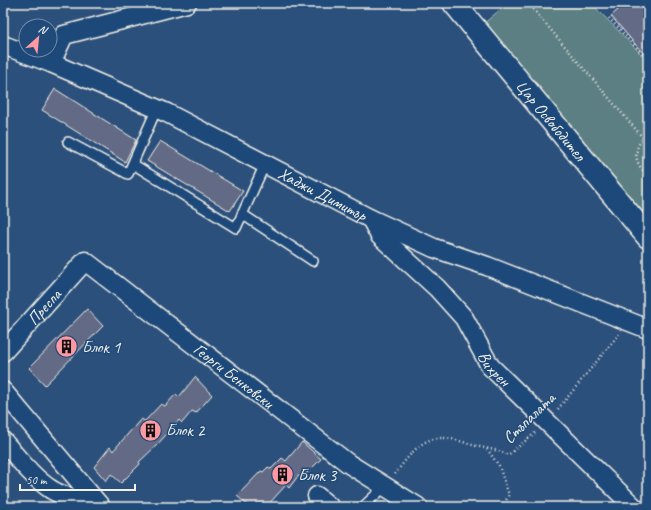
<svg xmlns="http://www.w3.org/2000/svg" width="651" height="510" viewBox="0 0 651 510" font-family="Caveat,sans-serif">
	<rect width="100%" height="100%" fill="#2c507c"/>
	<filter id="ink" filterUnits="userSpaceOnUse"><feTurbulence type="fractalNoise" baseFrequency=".025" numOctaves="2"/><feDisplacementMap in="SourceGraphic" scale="8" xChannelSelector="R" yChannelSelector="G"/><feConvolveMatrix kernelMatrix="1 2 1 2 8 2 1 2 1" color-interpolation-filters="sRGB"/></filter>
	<g filter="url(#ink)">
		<path fill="#5c7f83" stroke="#a8b8b6" d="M 508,3 L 591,3 L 648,61 L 648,228 L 476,30 Z"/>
		<path fill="#626a85" stroke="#f4f1e8" d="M 612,3 L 648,3 L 648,59 L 611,16 L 618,10 Z
			M 55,89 L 136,140 L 125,162 L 42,110 Z
			M 160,141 L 243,191 L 230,211 L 147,161 Z
			M 87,309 L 103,326 L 45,385 L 29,368 Z
			M 195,377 L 212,395 L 196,413 L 192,411 L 182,423 L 179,420 L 157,445 L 139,462 L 140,464 L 121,483 L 111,474 L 106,481 L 94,467 L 110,447 L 113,451 L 141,419 L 145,421 L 161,404 L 165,406 L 176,394 L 179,397 Z
			M 302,442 L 321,459 L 303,477 L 298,476 L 289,488 L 286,485 L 266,507 L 250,507 L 237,496 L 261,471 L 263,472 L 268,467 L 271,469 L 282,458 L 286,461 Z"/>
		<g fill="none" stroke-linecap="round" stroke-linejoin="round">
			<defs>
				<path id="lane" d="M 68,142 L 128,174 L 157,108
					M 133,164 L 236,228 L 265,164
					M 242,214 L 313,261
					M 363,507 L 384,487"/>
				<g id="street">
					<path id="s1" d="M 3,45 L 51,63 L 167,113 L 371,219 L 434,248 L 487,266 L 648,329"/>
					<path d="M 51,63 L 64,35 L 187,3"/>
					<path id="s2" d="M 371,219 L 380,236 L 437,288 L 464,318 L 490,366 L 634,507"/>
					<path id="s3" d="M 3,352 L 85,261 L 349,464 L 418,507"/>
					<path d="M 3,391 L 101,507"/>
					<path d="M 3,441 C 18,458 33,478 52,490 C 64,498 85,500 99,505"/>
					<path d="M 317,496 L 330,507"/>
				</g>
				<g id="secondary">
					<path id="s4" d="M 454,3 L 648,237"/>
				</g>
			</defs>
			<use href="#lane" stroke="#f4f1e8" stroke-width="12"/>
			<use href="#street" stroke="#f4f1e8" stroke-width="21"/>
			<use href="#secondary" stroke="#f4f1e8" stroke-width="25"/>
			<path stroke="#f4f1e8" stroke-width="2.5" stroke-dasharray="1 3" stroke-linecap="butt" d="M 528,3 L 643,138
				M 609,18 L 648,60
				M 648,135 C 633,144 632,164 648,174
				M 558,409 L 619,334
				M 487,449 L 499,466 L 509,495 L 502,507
				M 395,474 C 406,460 419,439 439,438 C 451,437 465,443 476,446 C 487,449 497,449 508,455 L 535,433"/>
			<use href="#lane" stroke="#1f4a7a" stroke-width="9"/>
			<use href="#street" stroke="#1f4a7a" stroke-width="18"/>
			<use href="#secondary" stroke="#1f4a7a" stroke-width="22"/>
		</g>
	</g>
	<defs>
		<symbol id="building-disc" viewBox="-11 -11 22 22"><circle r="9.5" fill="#ff9aa2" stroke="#1f4a7a"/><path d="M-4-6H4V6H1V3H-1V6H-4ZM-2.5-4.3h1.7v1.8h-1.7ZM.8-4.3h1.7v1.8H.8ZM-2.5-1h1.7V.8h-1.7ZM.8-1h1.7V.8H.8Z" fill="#111"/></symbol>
	</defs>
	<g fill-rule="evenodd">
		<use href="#building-disc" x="54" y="334" width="25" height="25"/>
		<use href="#building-disc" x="138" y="418" width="25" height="25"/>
		<use href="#building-disc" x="270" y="462" width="25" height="25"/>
	</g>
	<g text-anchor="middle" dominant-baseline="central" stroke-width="3" stroke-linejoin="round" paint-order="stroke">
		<g font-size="17" fill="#f4f1e8" stroke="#1f4a7a">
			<text stroke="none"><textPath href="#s4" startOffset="152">Цар Освободител</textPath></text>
			<text stroke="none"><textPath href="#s1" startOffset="353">Хаджи Димитър</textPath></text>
			<text stroke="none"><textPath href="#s3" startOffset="61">Преспа</textPath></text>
			<text stroke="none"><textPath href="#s2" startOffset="196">Вихрен</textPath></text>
			<text stroke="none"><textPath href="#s3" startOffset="310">Георги Бенковски</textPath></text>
			<text transform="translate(529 418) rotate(-44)">Стъпалата</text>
		</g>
		<g font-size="17" fill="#f4f1e8" stroke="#1f4a7a" text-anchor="start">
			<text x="82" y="347">Блок 1</text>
			<text x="166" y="430">Блок 2</text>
			<text x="298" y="475">Блок 3</text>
		</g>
	</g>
	<rect width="651" height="510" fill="none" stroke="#1f4a7a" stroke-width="16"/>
	<rect x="8" y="8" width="635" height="494" fill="none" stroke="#f4f1e8" stroke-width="1.5" filter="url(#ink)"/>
	<g transform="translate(38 38) rotate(27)"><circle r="19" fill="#1f4a7a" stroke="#748da6"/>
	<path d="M0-3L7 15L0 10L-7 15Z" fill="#ff9aa2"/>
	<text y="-6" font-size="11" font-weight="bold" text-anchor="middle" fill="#f4f1e8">N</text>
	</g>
	<path d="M20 484v6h115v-6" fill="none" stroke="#f4f1e8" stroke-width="2"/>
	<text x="26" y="484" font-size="12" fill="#f4f1e8" stroke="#1f4a7a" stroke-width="3" paint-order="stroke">50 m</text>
</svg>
